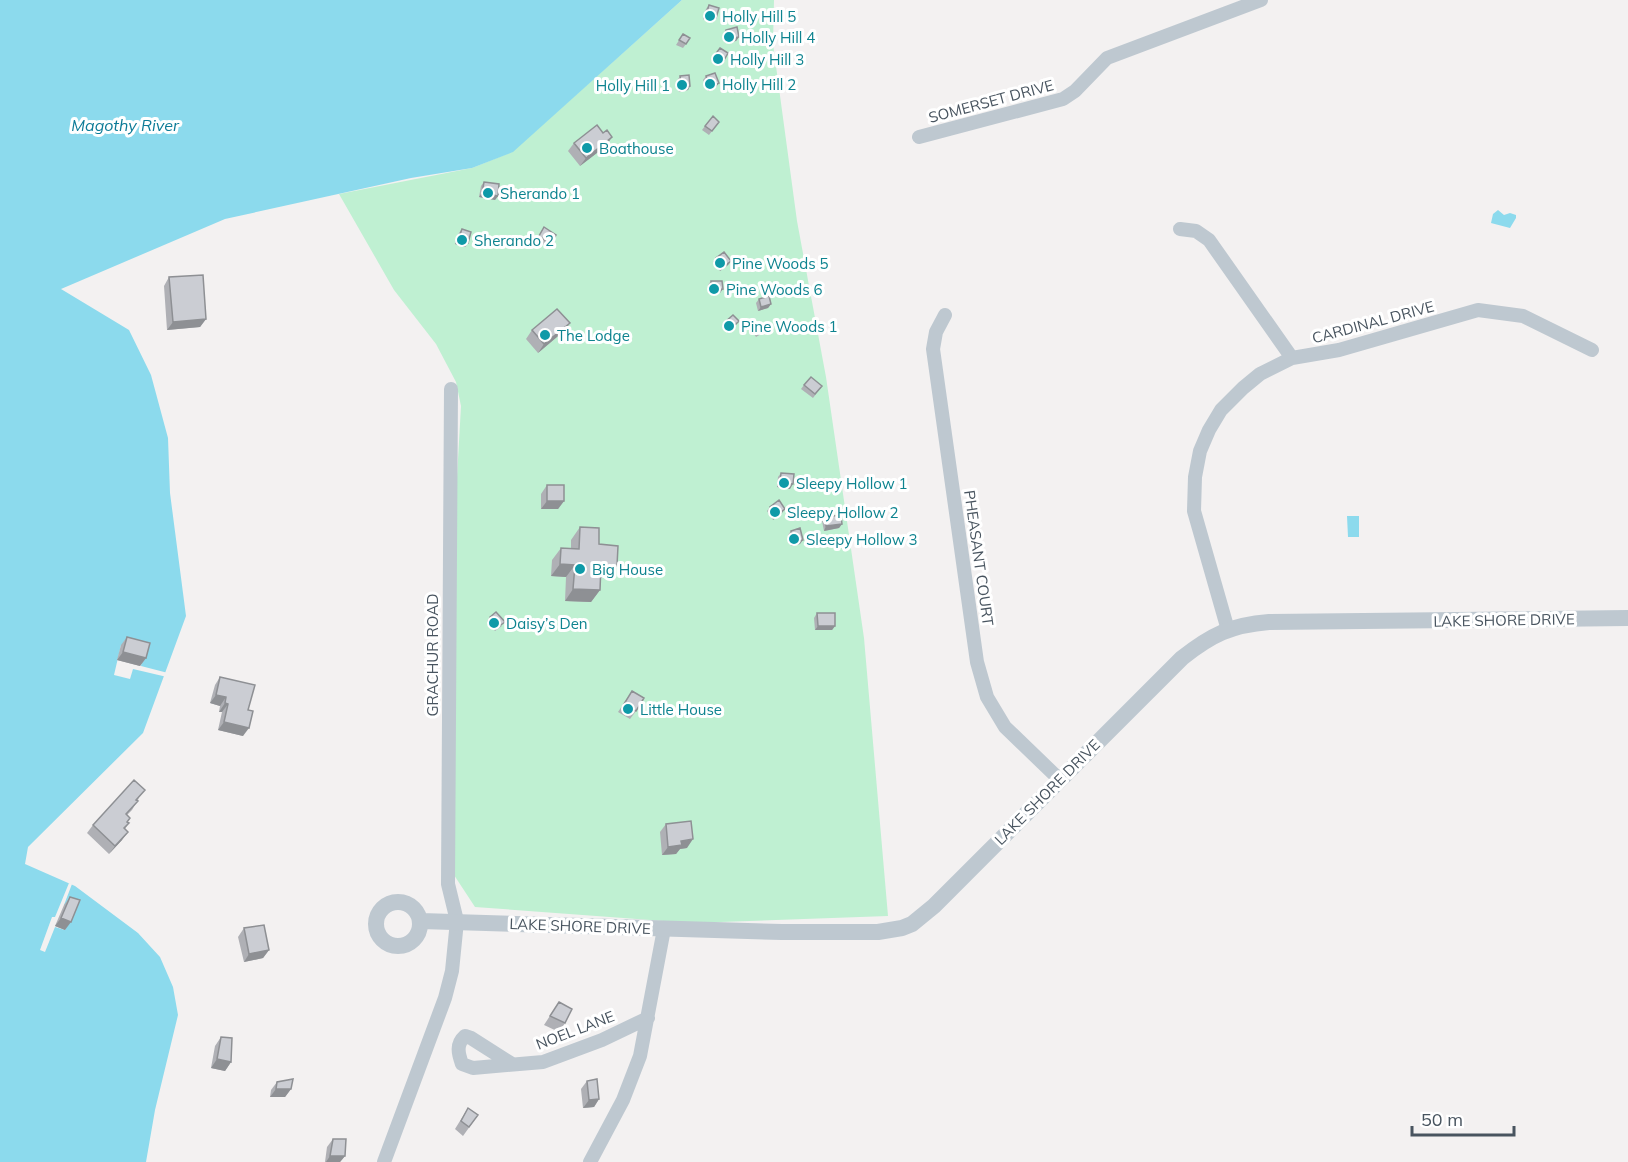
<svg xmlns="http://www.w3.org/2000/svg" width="1628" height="1162" viewBox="0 0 1628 1162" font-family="Mulish,sans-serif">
	<rect width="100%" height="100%" fill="#f3f1f1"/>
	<path fill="#bff0d2" d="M 682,0 L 774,0 L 773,44 L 797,221 L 826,377 L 864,638 L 888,916 L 691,923 L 475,907 L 454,875 L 456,495 L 461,406 L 456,382 L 436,344 L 394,290 L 339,194 L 472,168 L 512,152 Z"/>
	<path fill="#8cdaed" d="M 0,0 L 682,0 L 513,152 L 472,168 L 411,178 L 225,219 L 61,289 L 129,330 L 151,375 L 168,438 L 170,493 L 186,616 L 143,733 L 28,847 L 25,864 L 75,886 L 138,933 L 160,957 L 173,987 L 178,1015 L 155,1110 L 146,1162 L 0,1162 Z
		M 1498,210 L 1504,215 L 1510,213 L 1516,215 L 1516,218 L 1510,228 L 1491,223 L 1493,214 Z
		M 1347,516 L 1359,516 L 1359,537 L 1348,537 Z"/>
	<path fill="#f3f1f1" d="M 121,645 L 144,651 L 141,666 L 168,673 L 167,677 L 133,669 L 130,679 L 114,675 Z
		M 69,883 L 72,884 L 64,905 L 74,909 L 65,930 L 55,927 L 45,952 L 40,950 L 52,917 L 55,917 Z"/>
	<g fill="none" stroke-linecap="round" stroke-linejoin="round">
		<path stroke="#bec8d0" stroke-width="14" d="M 919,137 L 1063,99 L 1075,91 L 1107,58 L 1261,0
			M 1180,229 L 1196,231 L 1209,240 L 1292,358
			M 945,315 L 936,332 L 933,349 L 977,662 L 987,697 L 1005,727 L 1059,779
			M 1228,630 L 1194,511 L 1195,477 L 1200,451 L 1209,430 L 1221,410 L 1243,388 L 1260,374 L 1292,358 L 1339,350 L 1478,310 L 1523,316 L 1592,350
			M 512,1064 L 471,1038 L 465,1036 C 456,1044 458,1053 462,1064 L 473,1068 L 543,1062 L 602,1040 L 648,1018
			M 384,1162 L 445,998 L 452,971 L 457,921 L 448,884 L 451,389
			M 590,1162 L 623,1100 L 640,1056 L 664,929"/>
		<path stroke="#bec8d0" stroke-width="16" d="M376 924a22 22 0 1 1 44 0a22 22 0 1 1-44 0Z
			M 421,921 L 782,932 L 878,932 L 902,928 L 912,924 L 934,906 L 1182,658 C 1211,635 1231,625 1269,622 L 1628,618"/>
	</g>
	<path fill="#afb0b5" d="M 709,5 L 716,18 L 713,22 L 703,19 L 706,9 Z
		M 726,30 L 739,37 L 736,41 L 725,43 L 723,34 Z
		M 683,34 L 686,44 L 683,48 L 676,45 Z
		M 720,48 L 728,53 L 720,66 L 711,60 Z
		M 680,76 L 690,86 L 688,90 L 679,92 L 677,81 Z
		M 706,76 L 716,87 L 708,91 L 703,80 Z
		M 719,122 L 709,135 L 702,130 L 705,126 Z
		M 574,143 L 606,146 L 580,166 L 568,151 Z
		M 484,182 L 498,196 L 495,200 L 479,197 L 481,186 Z
		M 544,227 L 556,235 L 548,248 L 536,240 Z
		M 462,229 L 468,243 L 465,247 L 455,244 L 459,233 Z
		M 716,258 L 731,261 L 728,265 L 720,271 L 713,262 Z
		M 169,277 L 206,319 L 200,327 L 167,330 L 164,286 Z
		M 711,281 L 720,293 L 709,294 L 708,285 Z
		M 759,299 L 771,304 L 768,308 L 758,311 L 756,303 Z
		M 739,321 L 728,333 L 722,326 L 725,322 Z
		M 570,323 L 564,331 L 538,353 L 526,339 L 532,330 Z
		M 756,328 L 764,330 L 761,334 L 756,337 L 753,332 Z
		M 804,385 L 822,386 L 813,398 L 801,389 Z
		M 781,473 L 790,489 L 777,487 L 778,477 Z
		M 547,485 L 564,501 L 558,509 L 541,509 L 541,494 Z
		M 770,507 L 782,513 L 773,520 L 767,511 Z
		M 825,517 L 842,524 L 839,528 L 824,531 L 822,521 Z
		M 580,527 L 599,544 L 617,566 L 608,578 L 601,578 L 600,590 L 591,602 L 565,601 L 566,577 L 551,576 L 552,560 L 561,548 L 571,548 L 571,540 Z
		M 791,531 L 800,544 L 791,546 L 788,535 Z
		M 817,613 L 835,626 L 832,630 L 815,630 L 814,618 Z
		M 490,617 L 502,626 L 495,631 L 487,621 Z
		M 127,637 L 146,658 L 140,666 L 117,660 L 121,645 Z
		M 220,677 L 248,710 L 243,736 L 218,730 L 222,712 L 219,712 L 220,706 L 210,703 L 215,685 Z
		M 632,691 L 636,711 L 630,719 L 618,712 Z
		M 139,798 L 132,810 L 127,815 L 127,822 L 129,823 L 125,829 L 122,840 L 109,854 L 87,833 L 93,825 Z
		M 666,824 L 687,848 L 680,849 L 676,854 L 662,855 L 660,832 Z
		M 70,897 L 65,930 L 55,926 L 64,905 Z
		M 244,928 L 269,950 L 263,958 L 244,962 L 238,937 Z
		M 559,1002 L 565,1023 L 559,1032 L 544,1025 Z
		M 221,1037 L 231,1062 L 225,1071 L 211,1068 L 215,1046 Z
		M 587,1081 L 599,1099 L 594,1107 L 583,1108 L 581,1089 Z
		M 277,1082 L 291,1089 L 285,1097 L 270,1097 L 271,1090 Z
		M 468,1108 L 478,1115 L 463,1136 L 455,1129 Z
		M 333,1139 L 345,1156 L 340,1162 L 325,1162 L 327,1147 Z"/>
	<path fill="#8e9094" d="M 706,15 L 716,18 L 713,22 L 703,19 Z
		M 739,37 L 736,41 L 725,43 L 728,39 Z
		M 719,83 L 716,87 L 708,91 L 710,87 Z
		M 690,86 L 688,90 L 679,92 L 682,87 Z
		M 612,137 L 606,146 L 580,166 L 586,158 Z
		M 482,193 L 498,196 L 495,200 L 479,197 Z
		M 458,240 L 468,243 L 465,247 L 455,244 Z
		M 731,261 L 728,265 L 720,271 L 723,267 Z
		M 723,289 L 720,293 L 709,294 L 712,290 Z
		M 771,304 L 768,308 L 758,311 L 761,307 Z
		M 206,319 L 200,327 L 167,330 L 173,322 Z
		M 570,323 L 564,331 L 538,353 L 544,344 Z
		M 780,483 L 793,484 L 790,489 L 777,487 Z
		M 547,501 L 564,501 L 558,509 L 541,509 Z
		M 785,509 L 782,513 L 773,520 L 776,515 Z
		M 842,524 L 839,528 L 824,531 L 826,526 Z
		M 803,540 L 800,544 L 791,546 L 794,542 Z
		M 560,564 L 575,565 L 566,577 L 551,576 Z
		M 601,565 L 617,566 L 608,578 L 592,577 Z
		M 573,589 L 600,590 L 591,602 L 565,601 Z
		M 818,626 L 835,626 L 832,630 L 815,630 Z
		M 123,652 L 146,658 L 140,666 L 117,660 Z
		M 216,695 L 226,697 L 220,706 L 210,703 Z
		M 225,703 L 228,704 L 222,712 L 219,712 Z
		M 224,722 L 249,728 L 243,736 L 218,730 Z
		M 128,832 L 122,840 L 109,854 L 115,846 Z
		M 693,839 L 687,848 L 680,849 L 676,854 L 662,855 L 668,847 L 681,841 Z
		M 61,918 L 71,922 L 65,930 L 55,926 Z
		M 269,950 L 263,958 L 244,962 L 249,954 Z
		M 217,1059 L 231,1062 L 225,1071 L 211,1068 Z
		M 276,1089 L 291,1089 L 285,1097 L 270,1097 Z
		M 599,1099 L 594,1107 L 583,1108 L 589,1100 Z
		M 330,1156 L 345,1156 L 340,1162 L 326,1162 Z"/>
	<path fill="#cbcdd3" stroke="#8e9094" stroke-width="1.5" d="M 709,5 L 719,8 L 716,18 L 706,15 Z
		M 737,27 L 739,37 L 728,39 L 726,30 Z
		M 683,34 L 690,38 L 686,44 L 679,40 Z
		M 720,48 L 728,53 L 723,62 L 714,56 Z
		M 715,73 L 719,83 L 710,87 L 706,76 Z
		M 689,75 L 690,86 L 682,87 L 680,76 Z
		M 713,116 L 719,122 L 712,131 L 705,126 Z
		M 597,125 L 603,133 L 607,130 L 612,137 L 586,158 L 574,143 Z
		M 484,182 L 499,184 L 498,196 L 482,193 Z
		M 544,227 L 556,235 L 551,244 L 539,236 Z
		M 462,229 L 471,232 L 468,243 L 458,240 Z
		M 724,252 L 731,261 L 723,267 L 716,258 Z
		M 203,275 L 206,319 L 173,322 L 169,277 Z
		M 711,281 L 722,281 L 723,289 L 712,290 Z
		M 769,296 L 771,304 L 761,307 L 759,299 Z
		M 557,309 L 570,323 L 544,344 L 532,330 Z
		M 733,315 L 739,321 L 731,329 L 725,322 Z
		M 761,325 L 764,330 L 759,333 L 756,328 Z
		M 811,377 L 822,386 L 815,394 L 804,385 Z
		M 781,473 L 794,474 L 793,484 L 780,483 Z
		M 547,485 L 564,485 L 564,501 L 547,501 Z
		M 779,500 L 785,509 L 776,515 L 770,507 Z
		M 841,515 L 842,524 L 826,526 L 825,517 Z
		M 580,527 L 599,528 L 599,544 L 618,546 L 617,566 L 601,565 L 600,590 L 573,589 L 575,565 L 560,564 L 561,548 L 579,549 Z
		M 800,528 L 803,540 L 794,542 L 791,531 Z
		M 496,612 L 505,622 L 498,627 L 490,617 Z
		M 817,613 L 835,613 L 835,626 L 818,626 Z
		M 127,637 L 150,643 L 146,658 L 123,652 Z
		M 220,677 L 255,685 L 248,710 L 253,711 L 249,728 L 224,722 L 228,704 L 225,703 L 226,697 L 216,695 Z
		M 632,691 L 644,698 L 636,711 L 624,704 Z
		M 134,780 L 145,790 L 136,800 L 138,801 L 126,814 L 130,818 L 127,822 L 129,823 L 124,828 L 128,832 L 115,846 L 93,825 Z
		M 691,821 L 693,839 L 681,841 L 682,845 L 668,847 L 666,824 Z
		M 70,897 L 80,900 L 71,922 L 61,918 Z
		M 264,925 L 269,950 L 249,954 L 244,928 Z
		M 559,1002 L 572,1009 L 565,1023 L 550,1016 Z
		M 221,1037 L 232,1038 L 231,1062 L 217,1059 Z
		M 293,1079 L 291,1089 L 276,1089 L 277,1082 Z
		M 597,1079 L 599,1099 L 589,1100 L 587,1081 Z
		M 468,1108 L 478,1115 L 469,1127 L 461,1121 Z
		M 333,1139 L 346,1139 L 345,1156 L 330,1156 Z"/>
	<g fill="#0f9aa8" stroke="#fff" stroke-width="2">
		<circle cx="710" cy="16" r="6"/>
		<circle cx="729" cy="37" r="6"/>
		<circle cx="718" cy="59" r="6"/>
		<circle cx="710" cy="84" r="6"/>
		<circle cx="682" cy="85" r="6"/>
		<circle cx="587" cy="148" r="6"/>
		<circle cx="488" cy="193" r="6"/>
		<circle cx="462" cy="240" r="6"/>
		<circle cx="720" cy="263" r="6"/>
		<circle cx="714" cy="289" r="6"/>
		<circle cx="729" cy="326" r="6"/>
		<circle cx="545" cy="335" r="6"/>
		<circle cx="784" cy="483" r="6"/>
		<circle cx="775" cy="512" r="6"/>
		<circle cx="794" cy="539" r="6"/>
		<circle cx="580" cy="569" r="6"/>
		<circle cx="494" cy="623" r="6"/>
		<circle cx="628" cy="709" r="6"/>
	</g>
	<g text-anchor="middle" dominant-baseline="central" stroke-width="6" stroke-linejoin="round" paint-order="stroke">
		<g font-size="15" fill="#0d838f" stroke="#fff" text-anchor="start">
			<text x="722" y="16">Holly Hill 5</text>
			<text x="741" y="37">Holly Hill 4</text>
			<text x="730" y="59">Holly Hill 3</text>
			<text x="722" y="84">Holly Hill 2</text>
			<text x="670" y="85" text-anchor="end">Holly Hill 1</text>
			<text x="599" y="148">Boathouse</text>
			<text x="500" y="193">Sherando 1</text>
			<text x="474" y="240">Sherando 2</text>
			<text x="732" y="263">Pine Woods 5</text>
			<text x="726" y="289">Pine Woods 6</text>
			<text x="741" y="326">Pine Woods 1</text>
			<text x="557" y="335">The Lodge</text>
			<text x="796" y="483">Sleepy Hollow 1</text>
			<text x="787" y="512">Sleepy Hollow 2</text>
			<text x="806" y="539">Sleepy Hollow 3</text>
			<text x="592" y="569">Big House</text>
			<text x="506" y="623">Daisy’s Den</text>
			<text x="640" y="709">Little House</text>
		</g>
		<g font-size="15" fill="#48545f" stroke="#fff">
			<text transform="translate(991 101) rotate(-15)">SOMERSET DRIVE</text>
			<text transform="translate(1373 322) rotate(-15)">CARDINAL DRIVE</text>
			<text transform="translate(979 558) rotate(82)">PHEASANT COURT</text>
			<text transform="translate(1504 620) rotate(-1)">LAKE SHORE DRIVE</text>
			<text transform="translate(432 655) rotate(-90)">GRACHUR ROAD</text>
			<text transform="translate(1047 792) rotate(-45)">LAKE SHORE DRIVE</text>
			<text transform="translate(580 926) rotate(2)">LAKE SHORE DRIVE</text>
			<text transform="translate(575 1030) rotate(-21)">NOEL LANE</text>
		</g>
		<g font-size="16" font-style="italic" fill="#0c7b97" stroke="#fff">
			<text x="125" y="125">Magothy River</text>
		</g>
	</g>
	<path d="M1412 1126v9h102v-9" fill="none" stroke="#48545f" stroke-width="3"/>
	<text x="1421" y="1126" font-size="18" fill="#48545f" stroke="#ffffff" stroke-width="4.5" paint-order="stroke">50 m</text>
</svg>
